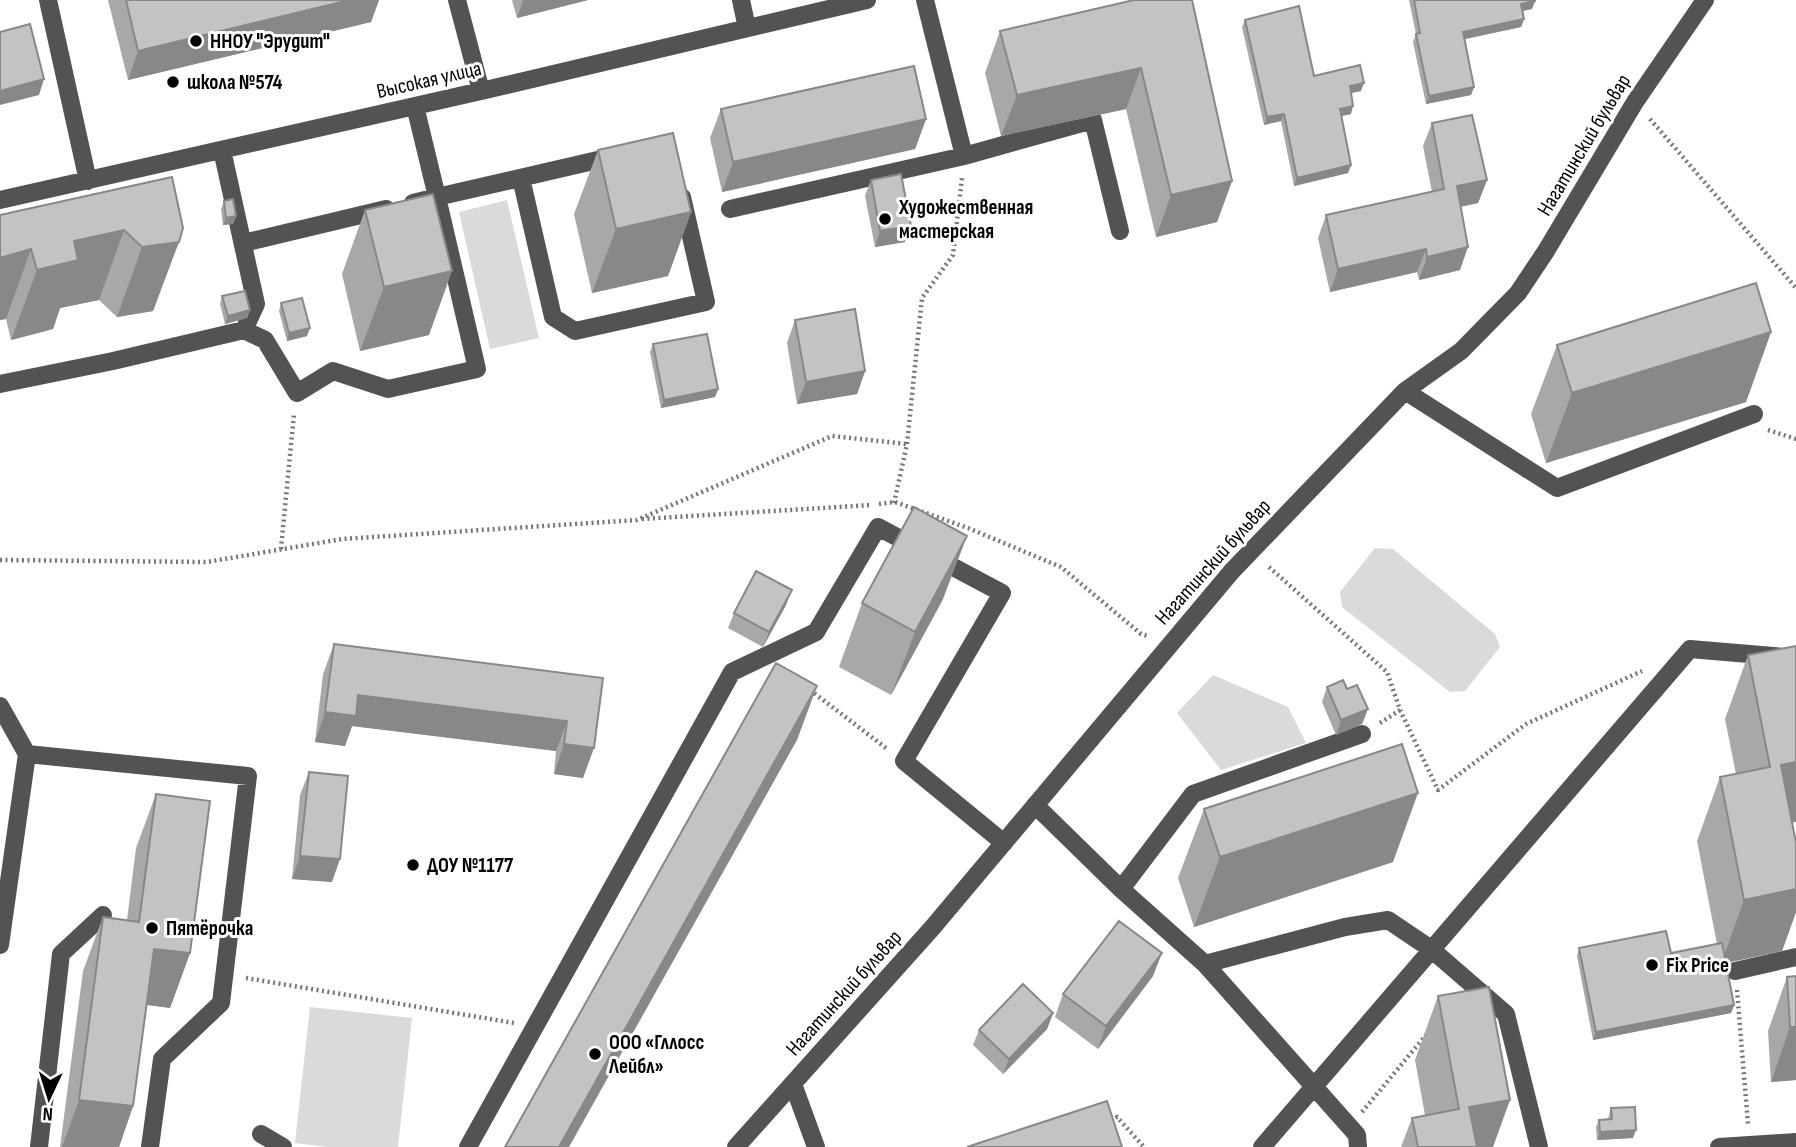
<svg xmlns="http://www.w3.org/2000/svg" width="1796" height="1147" viewBox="0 0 1796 1147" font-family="'Sofia Sans Condensed',sans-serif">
	<rect width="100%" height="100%" fill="#fff"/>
	<path fill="#dadada" d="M 507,200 L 539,338 L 490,349 L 459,212 Z
		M 1375,548 L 1393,549 L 1495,634 L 1500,647 L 1465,691 L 1450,692 L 1342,607 L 1340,592 Z
		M 1213,675 L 1288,707 L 1306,743 L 1221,770 L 1177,713 Z
		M 310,1007 L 412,1018 L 398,1147 L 327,1147 L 295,1143 Z"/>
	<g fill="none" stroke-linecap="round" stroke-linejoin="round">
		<path stroke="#757575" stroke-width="4.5" stroke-dasharray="2 3.5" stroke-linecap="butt" d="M 1650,119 L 1796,288
			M 1768,430 L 1796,439
			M 894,503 L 907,444 L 922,298 L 953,255 L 962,178
			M 879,504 L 895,502 L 968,528 L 1061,567 L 1141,634 L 1148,636
			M 642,519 L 871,505
			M 281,549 L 294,414
			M 0,560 L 207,562 L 342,539 L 637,520 L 832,436 L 907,444
			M 1269,567 L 1387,672 L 1400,710 L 1438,790 L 1526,724 L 1642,671
			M 810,690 L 886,748
			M 1380,723 L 1400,710
			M 246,978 L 514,1023
			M 1737,990 L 1748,1124
			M 1362,1112 L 1426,1035
			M 1111,1121 L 1117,1117 L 1144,1147"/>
		<path stroke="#535353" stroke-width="18" d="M 48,0 L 88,181
			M 457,0 L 481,91
			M 741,0 L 747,28
			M 925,0 L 964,156 L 1093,120 L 1120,231
			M 415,106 L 437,197 L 615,156
			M 521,178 L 553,317 L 575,331 L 706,302 L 682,197
			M 0,200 L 481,91 L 867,0
			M 730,209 L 964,156
			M 243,243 L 386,209
			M 244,330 L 265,340 L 297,393 L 333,371 L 388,389 L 477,369 L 437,197 L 413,203
			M 0,384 L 113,361 L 244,330 L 256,304 L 222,150
			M 1405,391 L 1557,488 L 1754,414
			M 0,706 L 27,754 L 0,945
			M 27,754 L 248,776 L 221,1003 L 162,1059 L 150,1147
			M 1035,805 L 1121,889 L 1205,964 L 1357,1135 L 1358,1147
			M 1121,889 L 1193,794 L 1362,734
			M 1205,964 L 1345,927 L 1388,920 L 1431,949 L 1506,1014 L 1539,1147
			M 1735,971 L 1796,957
			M 793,1084 L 816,1147
			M 261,1134 L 283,1147
			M 39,1147 L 61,954 L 103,915
			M 468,1147 L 732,672 L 816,632 L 878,527 L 1002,593 L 904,761 L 1004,843
			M 736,1147 L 933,927 L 1232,571 L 1405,391 L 1461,351 L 1518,293 L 1546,251 L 1635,102 L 1705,0
			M 1262,1147 L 1690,649 L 1796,658
			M 1719,1147 L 1796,1142"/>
	</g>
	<path fill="#a8a8a8" d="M 108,0 L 379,0 L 371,22 L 128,80 Z
		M 512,0 L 588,0 L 517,18 Z
		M 1134,0 L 1232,181 L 1217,222 L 1156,237 L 1126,109 L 1001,136 L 985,73 L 1000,31 Z
		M 1409,0 L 1535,0 L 1532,9 L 1522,11 L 1524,19 L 1521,27 L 1465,39 L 1474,87 L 1471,95 L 1426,104 L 1413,42 L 1416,34 Z
		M 1245,20 L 1314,76 L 1361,91 L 1351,93 L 1351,114 L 1341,116 L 1351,165 L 1348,173 L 1294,186 L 1281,121 L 1264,125 L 1242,27 Z
		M 721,109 L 926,119 L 915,149 L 722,192 L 710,138 Z
		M 1432,123 L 1487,180 L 1478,203 L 1461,207 L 1460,270 L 1419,280 L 1417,272 L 1330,292 L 1318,238 L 1326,215 L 1432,192 L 1423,146 Z
		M 598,150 L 691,212 L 668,276 L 592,293 L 574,214 Z
		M 871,180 L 911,226 L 905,242 L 875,247 L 865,196 Z
		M 224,201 L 236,216 L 233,224 L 223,225 L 221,209 Z
		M 365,210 L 429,335 L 360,351 L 342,274 Z
		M 0,215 L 183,228 L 153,311 L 117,317 L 99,300 L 60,308 L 53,329 L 11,340 L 6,319 L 0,320 Z
		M 222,296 L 250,310 L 247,318 L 225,324 L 220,304 Z
		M 281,303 L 307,336 L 287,341 L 279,311 Z
		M 795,320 L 865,371 L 857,394 L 797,404 L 787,343 Z
		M 1771,332 L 1746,402 L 1546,463 L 1531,414 L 1557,345 Z
		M 653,344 L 718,389 L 715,397 L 661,408 L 650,352 Z
		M 943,599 L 891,695 L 839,667 L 862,603 Z
		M 786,605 L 763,647 L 728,628 L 734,613 Z
		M 334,644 L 603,678 L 583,778 L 554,774 L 556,751 L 352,726 L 345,746 L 315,742 L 323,674 Z
		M 1748,655 L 1796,822 L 1792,822 L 1796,843 L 1796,912 L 1782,951 L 1725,963 L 1734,1005 L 1731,1013 L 1593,1040 L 1577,956 L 1579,948 L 1671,953 L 1717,944 L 1697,841 L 1720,777 L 1736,774 L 1725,719 Z
		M 1327,687 L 1347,689 L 1368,709 L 1362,724 L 1336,735 L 1322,702 Z
		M 309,772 L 332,882 L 292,879 L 300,795 Z
		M 156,794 L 190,953 L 170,1008 L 147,1005 L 133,1106 L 119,1147 L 60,1147 L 83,971 L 103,917 L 127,920 L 136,848 Z
		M 1204,809 L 1393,862 L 1194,927 L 1178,878 Z
		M 1153,976 L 1098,1049 L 1055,1017 L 1063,994 Z
		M 1796,976 L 1796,1080 L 1771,1082 L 1768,1031 L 1787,977 Z
		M 1438,996 L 1493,1147 L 1401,1147 L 1412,1118 L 1425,1115 L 1415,1060 Z
		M 1053,1013 L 1047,1029 L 1003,1074 L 973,1045 L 979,1030 Z
		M 1611,1108 L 1633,1138 L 1597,1140 L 1596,1127 L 1599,1120 L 1608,1119 Z"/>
	<path fill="#888" d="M 350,0 L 379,0 L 371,22 L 128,80 L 138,51 Z
		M 523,0 L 588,0 L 517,18 Z
		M 1535,1 L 1532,9 L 1518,12 L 1521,4 Z
		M 1524,19 L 1521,27 L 1460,40 L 1463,32 Z
		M 1141,68 L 1126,109 L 1001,136 L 1017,95 Z
		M 44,79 L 39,95 L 0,105 L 0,91 Z
		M 1364,83 L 1361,91 L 1347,94 L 1350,86 Z
		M 1474,87 L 1471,95 L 1426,104 L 1429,96 Z
		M 1353,106 L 1351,114 L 1337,117 L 1340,109 Z
		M 1284,114 L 1281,121 L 1264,125 L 1267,117 Z
		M 926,119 L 915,149 L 722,192 L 733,162 Z
		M 1351,165 L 1348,173 L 1294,186 L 1297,178 Z
		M 1487,180 L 1478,203 L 1448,209 L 1457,186 Z
		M 1232,181 L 1217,222 L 1156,237 L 1171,195 Z
		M 691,212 L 668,276 L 592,293 L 616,229 Z
		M 236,216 L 233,224 L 223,225 L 226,218 Z
		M 911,226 L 905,242 L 875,247 L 880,231 Z
		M 124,230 L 99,300 L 60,308 L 53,329 L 11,340 L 37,270 L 74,241 Z
		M 179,242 L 153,311 L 117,317 L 142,247 Z
		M 1468,247 L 1460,270 L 1419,280 L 1427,257 Z
		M 31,249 L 6,319 L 0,320 L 0,258 Z
		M 1426,249 L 1417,272 L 1330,292 L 1338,269 Z
		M 452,271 L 429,335 L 360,351 L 384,287 Z
		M 250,310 L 247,318 L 225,324 L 228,316 Z
		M 310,328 L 307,336 L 287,341 L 289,333 Z
		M 1771,332 L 1746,402 L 1546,463 L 1572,393 Z
		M 865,371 L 857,394 L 797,404 L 806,382 Z
		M 718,389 L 715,397 L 661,408 L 664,400 Z
		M 967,536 L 943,599 L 891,695 L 915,632 Z
		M 792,590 L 786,605 L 763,647 L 769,632 Z
		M 817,686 L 797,740 L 569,1147 L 559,1147 Z
		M 358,695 L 567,721 L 556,751 L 352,726 L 345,746 L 315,742 L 325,712 Z
		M 1368,709 L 1362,724 L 1336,735 L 1341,720 Z
		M 564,744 L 594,748 L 583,778 L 554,774 Z
		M 1796,762 L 1796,822 L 1757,829 L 1781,765 Z
		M 1418,793 L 1393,862 L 1194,927 L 1220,857 Z
		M 300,856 L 340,859 L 332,882 L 292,879 Z
		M 1796,889 L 1796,912 L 1782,951 L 1721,964 L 1744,900 Z
		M 154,949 L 190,953 L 170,1008 L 134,1003 Z
		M 1162,953 L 1153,976 L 1098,1049 L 1106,1026 Z
		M 1734,1005 L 1731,1013 L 1593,1040 L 1596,1032 Z
		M 1053,1013 L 1047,1029 L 1003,1074 L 1009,1059 Z
		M 1790,1027 L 1796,1027 L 1796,1080 L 1771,1082 Z
		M 79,1100 L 133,1106 L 119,1147 L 62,1147 Z
		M 1510,1100 L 1493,1147 L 1455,1147 L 1469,1107 Z
		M 1636,1130 L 1633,1138 L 1597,1140 L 1600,1132 Z"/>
	<path fill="#c3c3c3" stroke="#888" stroke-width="2" d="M 126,0 L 350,0 L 138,51 Z
		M 1134,0 L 1192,0 L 1232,181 L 1171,195 L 1141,68 L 1017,95 L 1000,31 Z
		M 1414,0 L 1535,0 L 1535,1 L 1521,4 L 1524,19 L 1463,32 L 1474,87 L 1429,96 L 1416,34 L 1420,33 Z
		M 1299,6 L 1314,76 L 1360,65 L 1364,83 L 1350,86 L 1353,106 L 1340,109 L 1351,165 L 1297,178 L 1284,114 L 1267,117 L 1245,20 Z
		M 30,24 L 44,79 L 0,91 L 0,32 Z
		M 914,66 L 926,119 L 733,162 L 721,109 Z
		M 1472,115 L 1487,180 L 1457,186 L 1468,247 L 1427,257 L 1426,249 L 1338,269 L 1326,215 L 1444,189 L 1432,123 Z
		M 673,133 L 691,212 L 616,229 L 598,150 Z
		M 901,174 L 911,226 L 880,231 L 871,180 Z
		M 172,177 L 183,228 L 179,242 L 142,247 L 124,230 L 74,241 L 78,260 L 37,270 L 31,249 L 0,258 L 0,215 Z
		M 433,194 L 452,271 L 384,287 L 365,210 Z
		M 233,199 L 236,216 L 226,218 L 224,201 Z
		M 1756,283 L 1771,332 L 1572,393 L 1557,345 Z
		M 245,291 L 250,310 L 228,316 L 222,296 Z
		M 302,298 L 310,328 L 289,333 L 281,303 Z
		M 855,309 L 865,371 L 806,382 L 795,320 Z
		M 707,334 L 718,389 L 664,400 L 653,344 Z
		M 914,507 L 967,536 L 915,632 L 862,603 Z
		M 756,571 L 792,590 L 769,632 L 734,613 Z
		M 334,644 L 603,678 L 594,748 L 564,744 L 567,721 L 358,695 L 356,716 L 325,712 Z
		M 1796,646 L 1796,762 L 1781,765 L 1796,843 L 1796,889 L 1744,900 L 1720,777 L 1770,767 L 1748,655 Z
		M 776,663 L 817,686 L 559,1147 L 505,1147 Z
		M 1343,680 L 1347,689 L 1357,685 L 1368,709 L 1341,720 L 1327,687 Z
		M 1402,744 L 1418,793 L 1220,857 L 1204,809 Z
		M 309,772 L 348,776 L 340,859 L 300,856 Z
		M 156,794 L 210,801 L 190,953 L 154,949 L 133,1106 L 79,1100 L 103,917 L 139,922 Z
		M 1119,921 L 1162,953 L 1106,1026 L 1063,994 Z
		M 1666,931 L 1671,953 L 1722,943 L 1734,1005 L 1596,1032 L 1579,948 Z
		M 1796,976 L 1796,1027 L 1790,1027 L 1787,977 Z
		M 1023,984 L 1053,1013 L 1009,1059 L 979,1030 Z
		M 1489,987 L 1510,1100 L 1469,1107 L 1477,1147 L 1418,1147 L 1412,1118 L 1459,1109 L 1438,996 Z
		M 1107,1101 L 1122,1147 L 967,1147 Z
		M 1635,1107 L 1636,1130 L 1600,1132 L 1599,1120 L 1612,1119 L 1611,1108 Z"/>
	<g fill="#000" stroke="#fff" stroke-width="2.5">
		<circle cx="196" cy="41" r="7"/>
		<circle cx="173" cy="82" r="7"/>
		<circle cx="885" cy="219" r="7"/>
		<circle cx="413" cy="865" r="7"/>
		<circle cx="152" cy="928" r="7"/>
		<circle cx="1652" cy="965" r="7"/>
		<circle cx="595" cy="1054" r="7"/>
	</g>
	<g text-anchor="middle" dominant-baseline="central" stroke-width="6" stroke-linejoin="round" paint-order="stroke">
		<g font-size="21" font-weight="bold" fill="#000" stroke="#fff" text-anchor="start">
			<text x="210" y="41">ННОУ "Эрудит"</text>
			<text x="187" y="82">школа №574</text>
			<text x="899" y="207">Художественная<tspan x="899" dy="24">мастерская</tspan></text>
			<text x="427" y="865">ДОУ №1177</text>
			<text x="166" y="928">Пятёрочка</text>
			<text x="1666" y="965">Fix Price</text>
			<text x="609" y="1042">ООО «Гллосс<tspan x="609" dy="24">Лейбл»</tspan></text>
		</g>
		<g font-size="21" fill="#000" stroke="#fff">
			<text transform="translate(429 80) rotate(-13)">Высокая улица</text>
			<text transform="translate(1584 145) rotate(-59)">Нагатинский бульвар</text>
			<text transform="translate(1213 562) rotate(-48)">Нагатинский бульвар</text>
			<text transform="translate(844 993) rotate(-48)">Нагатинский бульвар</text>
		</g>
	</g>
	<g transform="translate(49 1098) rotate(184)" stroke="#ffffff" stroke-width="5" paint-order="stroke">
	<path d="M0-5L12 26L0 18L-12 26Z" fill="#000000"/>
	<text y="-10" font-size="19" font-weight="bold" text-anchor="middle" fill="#000000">N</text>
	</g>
</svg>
